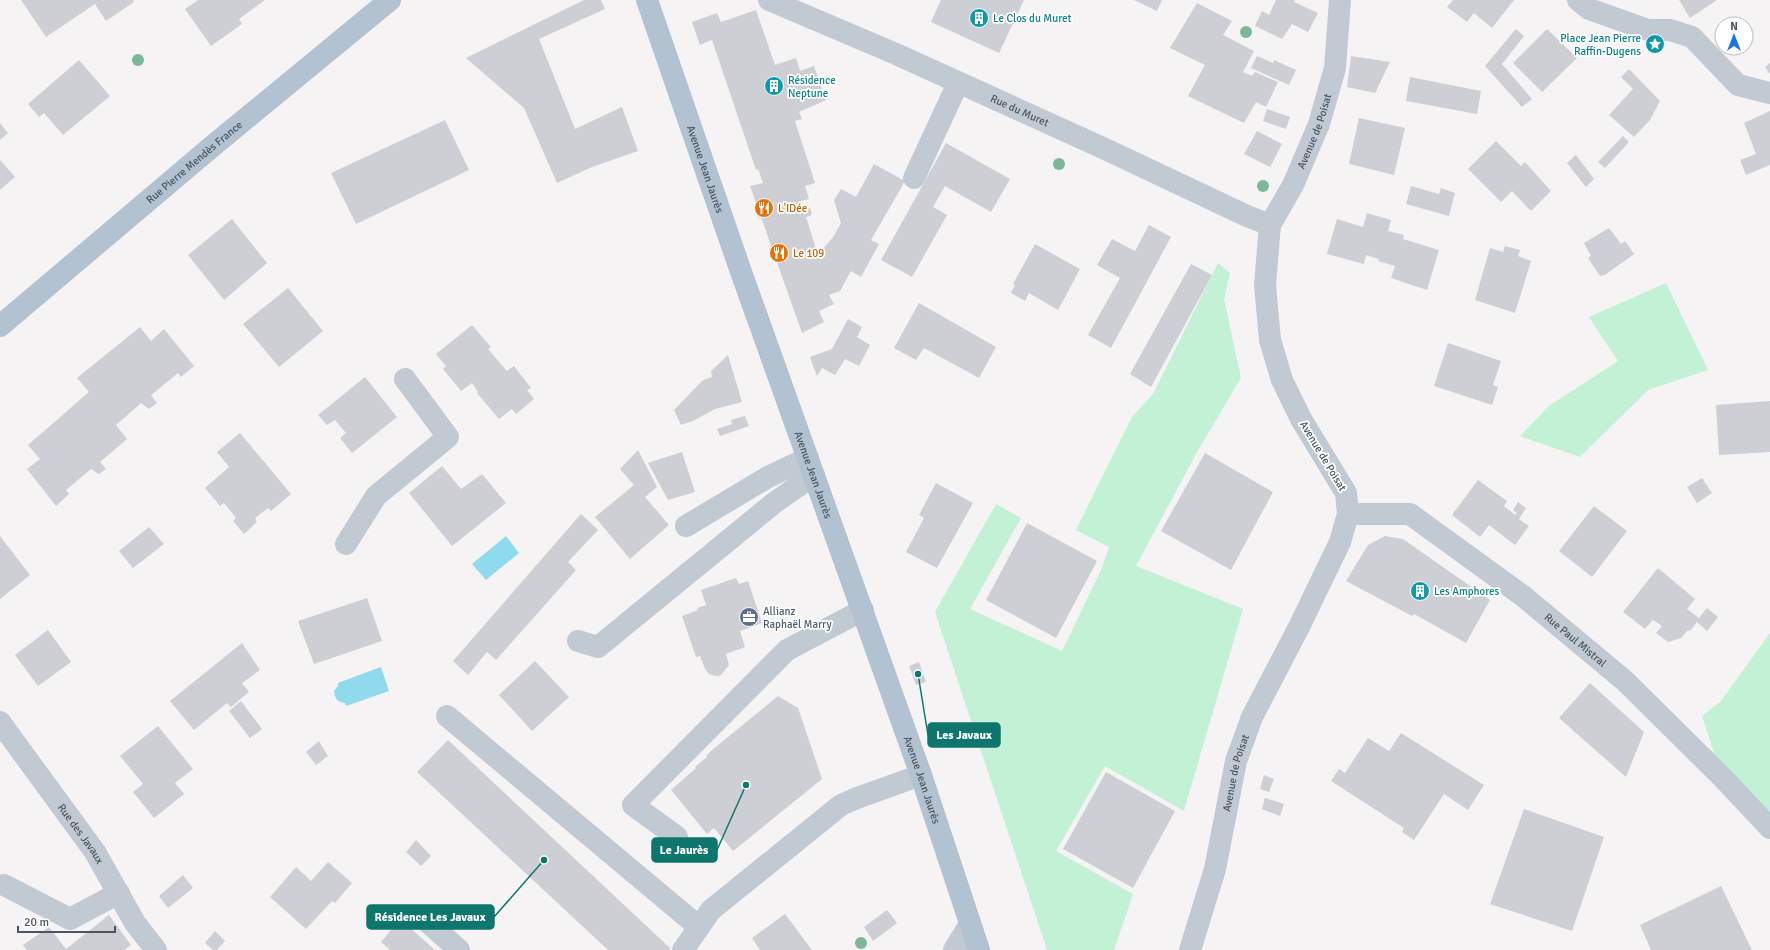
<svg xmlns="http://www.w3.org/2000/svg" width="1770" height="950" viewBox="0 0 1770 950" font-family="Signika,sans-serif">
	<rect width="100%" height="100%" fill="#f5f3f3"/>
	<path fill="#c3f1d5" d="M 1218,263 L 1230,273 L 1224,299 L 1241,378 L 1197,452 L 1136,566 L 1243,609 L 1184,811 L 1105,766 L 1056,851 L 1133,894 L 1114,950 L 1047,950 L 935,612 L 996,504 L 1021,518 L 970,609 L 1062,651 L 1102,568 L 1109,547 L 1076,530 L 1132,417 L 1153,394 Z
		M 1666,283 L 1708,370 L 1648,390 L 1580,457 L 1520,436 L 1549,406 L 1618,361 L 1589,317 Z
		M 1770,633 L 1770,814 L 1716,759 L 1702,716 L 1721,701 Z"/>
	<path fill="#90daee" d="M 506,536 L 519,553 L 486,580 L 472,564 Z
		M 381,667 L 389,691 L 346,706 L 345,703 C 337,702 335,699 334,691 L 338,686 L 338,683 Z"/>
	<path fill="#cdcfd5" d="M 21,0 L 133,0 L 134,2 L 106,21 L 95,4 L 46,37 Z
		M 198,0 L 265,0 L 239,19 L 242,24 L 211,46 L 185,9 Z
		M 584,0 L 601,0 L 605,9 L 539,39 L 575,129 L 622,107 L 638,151 L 592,167 L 557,183 L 524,108 L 466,58 Z
		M 941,0 L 1024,0 L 999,53 L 931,22 Z
		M 1134,0 L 1162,0 L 1157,11 Z
		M 1276,0 L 1295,0 L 1294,2 L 1318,13 L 1308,32 L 1292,24 L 1282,39 L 1255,26 L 1262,11 L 1269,15 Z
		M 1453,0 L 1514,0 L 1492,28 L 1474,13 L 1467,22 L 1447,7 Z
		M 1679,0 L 1717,0 L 1690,18 Z
		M 1197,3 L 1232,21 L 1223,35 L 1254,51 L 1243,72 L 1252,76 L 1255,72 L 1278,82 L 1266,107 L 1256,102 L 1244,123 L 1188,96 L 1205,65 L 1170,48 Z
		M 756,10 L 775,65 L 796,58 L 800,71 L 814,66 L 826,100 L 799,112 L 802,119 L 795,121 L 815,183 L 805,186 L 809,199 L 801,201 L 803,207 L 806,206 L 810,208 L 812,213 L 810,216 L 806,217 L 818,255 L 833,237 L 841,223 L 834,200 L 841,189 L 856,197 L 874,164 L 905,181 L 871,240 L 879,244 L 861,277 L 851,271 L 840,291 L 829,295 L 834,304 L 819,311 L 824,322 L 802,333 L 750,186 L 763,183 L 758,169 L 756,170 L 712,40 L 700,45 L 692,22 L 717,13 L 721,22 Z
		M 1516,29 L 1524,36 L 1502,64 L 1532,99 L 1522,107 L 1485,66 Z
		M 1547,29 L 1577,58 L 1542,92 L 1513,63 Z
		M 1257,56 L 1273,63 L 1274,60 L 1296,70 L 1289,85 L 1251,68 Z
		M 1351,56 L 1390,62 L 1375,93 L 1347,87 Z
		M 79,60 L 110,96 L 63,135 L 44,113 L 39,117 L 28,104 Z
		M 1770,63 L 1770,74 L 1765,67 Z
		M 1629,69 L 1660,101 L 1650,120 L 1634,137 L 1609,115 L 1633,89 L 1621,77 Z
		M 1410,77 L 1481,91 L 1477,114 L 1406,101 Z
		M 1267,109 L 1290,117 L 1286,129 L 1263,121 Z
		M 1770,111 L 1770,165 L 1746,175 L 1740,160 L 1756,154 L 1744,123 Z
		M 1359,118 L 1405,128 L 1394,175 L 1349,164 Z
		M 445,120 L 469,170 L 356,224 L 331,173 Z
		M 0,123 L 8,133 L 0,140 Z
		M 1257,131 L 1282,144 L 1270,167 L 1244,154 Z
		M 1623,136 L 1629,142 L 1605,168 L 1598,162 Z
		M 1496,141 L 1521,166 L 1525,162 L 1551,191 L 1531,211 L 1512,191 L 1501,202 L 1468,169 Z
		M 946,143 L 1010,179 L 991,212 L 945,186 L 933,207 L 947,215 L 912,277 L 881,260 Z
		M 1576,155 L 1594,179 L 1586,187 L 1567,163 Z
		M 0,160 L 15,177 L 0,190 Z
		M 1411,186 L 1439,194 L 1441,188 L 1455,193 L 1449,216 L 1406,204 Z
		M 1367,213 L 1391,220 L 1388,231 L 1404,235 L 1403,239 L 1439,250 L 1427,290 L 1391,278 L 1395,266 L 1378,261 L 1379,259 L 1366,255 L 1364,264 L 1327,254 L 1337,219 L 1363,227 Z
		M 232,219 L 267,263 L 224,300 L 188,255 Z
		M 1149,225 L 1171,237 L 1111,348 L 1088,335 L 1120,278 L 1097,265 L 1112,239 L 1135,251 Z
		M 1609,228 L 1621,244 L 1625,241 L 1634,254 L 1605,275 L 1600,276 L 1588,258 L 1591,256 L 1584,243 Z
		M 1035,244 L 1080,269 L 1058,310 L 1029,293 L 1025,301 L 1011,293 L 1015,285 L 1013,284 Z
		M 1505,246 L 1520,250 L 1518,256 L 1531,261 L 1515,313 L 1475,300 L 1490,248 L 1503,252 Z
		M 1191,264 L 1212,275 L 1151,387 L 1130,374 Z
		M 288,288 L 323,331 L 279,367 L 243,324 Z
		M 919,303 L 996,347 L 979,378 L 924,348 L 916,360 L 894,348 Z
		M 848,319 L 862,327 L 857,337 L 870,345 L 859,366 L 845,359 L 835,375 L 822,368 L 817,376 L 810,357 L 832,349 Z
		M 472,325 L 491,347 L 488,349 L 507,371 L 514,366 L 531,388 L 527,390 L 534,399 L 516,414 L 512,409 L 499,419 L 477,393 L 478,392 L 472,383 L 461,391 L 443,369 L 446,366 L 436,354 Z
		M 140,327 L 151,341 L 164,329 L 194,366 L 181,377 L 178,373 L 151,395 L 157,403 L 149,409 L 141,403 L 116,425 L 127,439 L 100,462 L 106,469 L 99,474 L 91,469 L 66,490 L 69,494 L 56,506 L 27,469 L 40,459 L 28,445 L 89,392 L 77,378 Z
		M 1448,343 L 1501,361 L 1493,385 L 1498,387 L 1492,405 L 1434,386 Z
		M 728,355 L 742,402 L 715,409 L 693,421 L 681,425 L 674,410 L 703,380 L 712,377 L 711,371 Z
		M 365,377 L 397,417 L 352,453 L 340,438 L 346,433 L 335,420 L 327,425 L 318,415 Z
		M 1770,401 L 1770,452 L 1719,455 L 1716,405 Z
		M 745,416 L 749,426 L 720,436 L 717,429 L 732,424 L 731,420 Z
		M 240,433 L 291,494 L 271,511 L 268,508 L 255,518 L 257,522 L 244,534 L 233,521 L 236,518 L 224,503 L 220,506 L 205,488 L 229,467 L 217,452 Z
		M 638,450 L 657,487 L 645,497 L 669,525 L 630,559 L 595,517 L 634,485 L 620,469 Z
		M 682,452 L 695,492 L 668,500 L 648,463 Z
		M 1205,453 L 1273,492 L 1231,570 L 1161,531 Z
		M 442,466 L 461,489 L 482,474 L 506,503 L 452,546 L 409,493 Z
		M 1702,478 L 1712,493 L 1697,503 L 1687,487 Z
		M 1478,480 L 1507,501 L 1504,506 L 1515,515 L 1517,513 L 1513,510 L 1518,502 L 1526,508 L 1519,519 L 1529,526 L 1515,545 L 1489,525 L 1480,537 L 1452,515 Z
		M 936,483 L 973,503 L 937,568 L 906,552 L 924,518 L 919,515 Z
		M 1594,506 L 1627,531 L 1592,577 L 1559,551 Z
		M 581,514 L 598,530 L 568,562 L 576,570 L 496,660 L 487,652 L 468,675 L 453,661 Z
		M 1027,523 L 1097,561 L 1056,638 L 986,600 Z
		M 149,527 L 164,544 L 133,568 L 119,551 Z
		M 0,536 L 30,575 L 0,599 Z
		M 1385,536 L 1403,539 L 1490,600 L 1466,643 L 1414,614 L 1412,616 L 1346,581 L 1368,545 Z
		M 1658,568 L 1695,599 L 1687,609 L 1699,618 L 1707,608 L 1718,617 L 1707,631 L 1697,622 L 1690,631 L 1688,630 L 1681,638 L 1668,642 L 1656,633 L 1662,626 L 1653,620 L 1645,629 L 1623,612 Z
		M 736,578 L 739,584 L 748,581 L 762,623 L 740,631 L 745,647 L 726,654 L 729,665 L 721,675 L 716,676 L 709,674 L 705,669 L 700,656 L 696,657 L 682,616 L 698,610 L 697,608 L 706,605 L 701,590 Z
		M 367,598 L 382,641 L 314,664 L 298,621 Z
		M 48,630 L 71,662 L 38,686 L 15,655 Z
		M 242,643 L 260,670 L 242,683 L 249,692 L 231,707 L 227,703 L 194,730 L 170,701 Z
		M 535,661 L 569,697 L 532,731 L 499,695 Z
		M 919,662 L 926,682 L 916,685 L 909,666 Z
		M 1590,683 L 1644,732 L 1626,777 L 1559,718 Z
		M 778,696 L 798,708 L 822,779 L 733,851 L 714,828 L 707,834 L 671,790 L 696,768 L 695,767 L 707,757 L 706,756 L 711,751 Z
		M 241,701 L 262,729 L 250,738 L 229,711 Z
		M 158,726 L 193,769 L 175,783 L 184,794 L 154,818 L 133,792 L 143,784 L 120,756 Z
		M 1401,733 L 1484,785 L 1468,810 L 1444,794 L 1414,840 L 1402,832 L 1404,828 L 1331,781 L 1339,769 L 1345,773 L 1368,738 L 1389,751 Z
		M 448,740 L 670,948 L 669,950 L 608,950 L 417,772 Z
		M 319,741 L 328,756 L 316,765 L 306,752 Z
		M 1106,772 L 1175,811 L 1133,888 L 1063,849 Z
		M 1264,775 L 1274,779 L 1269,792 L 1260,789 Z
		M 1265,798 L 1284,804 L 1280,816 L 1262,809 Z
		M 1524,809 L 1604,837 L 1572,931 L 1490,904 Z
		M 416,840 L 431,856 L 421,866 L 406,852 Z
		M 328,862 L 352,883 L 335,903 L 332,901 L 306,929 L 270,897 L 296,867 L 311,881 Z
		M 183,875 L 193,888 L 168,908 L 159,896 Z
		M 1721,886 L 1752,950 L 1651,950 L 1640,925 Z
		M 887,910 L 897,923 L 873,941 L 864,927 Z
		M 785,914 L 812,950 L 760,950 L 752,938 Z
		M 109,915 L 131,945 L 124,950 L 27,950 L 23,945 L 49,927 L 66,949 Z
		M 400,919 L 435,950 L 390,950 L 381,942 Z
		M 215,931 L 225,941 L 217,950 L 213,950 L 205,943 Z"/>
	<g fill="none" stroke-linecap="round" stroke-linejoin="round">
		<g stroke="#c1cad2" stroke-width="22">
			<path id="s1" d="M 769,0 L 896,54 L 1103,148 L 1247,216 L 1270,225"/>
			<path d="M 1578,0 L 1589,9 L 1648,30 L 1670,30 L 1692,37 L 1738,85 L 1770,93"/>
			<path d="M 914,178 L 958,83"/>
			<path id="s2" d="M 1348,514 L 1410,514 L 1523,596 L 1625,681 L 1722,777 L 1770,828"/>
			<path d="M 686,526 L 768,477 L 808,458"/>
			<path d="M 346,544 L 376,496 L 448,437 L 405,379"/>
			<path d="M 578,641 L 598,647 L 774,503 L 814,475"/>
			<path d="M 447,716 L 699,927"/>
			<path id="s3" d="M 0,722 L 95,852 L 135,923 L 156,950"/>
			<path d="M 677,837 L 633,805 L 787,650 L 863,610"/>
			<path d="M 4,885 L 70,919 L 119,893"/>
			<path d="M 421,916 L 459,950"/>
			<path d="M 683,950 L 711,910 L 841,805 L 857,798 L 921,775"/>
			<path d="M 954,950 L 970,924"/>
			<path id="s4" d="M 1190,950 L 1215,869 L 1236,761 L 1252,717 L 1299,627 L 1340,542 L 1348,514 L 1346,493 L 1301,419 L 1282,380 L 1270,340 L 1265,285 L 1270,225 L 1293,185 L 1319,124 L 1335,68 L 1340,0"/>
		</g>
		<g stroke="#b3c2d1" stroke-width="22">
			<path id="s5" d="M 647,0 L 740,269 L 921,775 L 979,950"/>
			<path id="s6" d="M 0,326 L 215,144 L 390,0"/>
		</g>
	</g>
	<g fill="#7bb799">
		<circle cx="1246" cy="32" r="6"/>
		<circle cx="138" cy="60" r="6"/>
		<circle cx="1059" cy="164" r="6"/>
		<circle cx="1263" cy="186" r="6"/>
		<circle cx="861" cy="943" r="6"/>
	</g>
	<defs>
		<symbol id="building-disc" viewBox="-11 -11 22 22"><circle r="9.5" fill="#0f9aa8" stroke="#fff"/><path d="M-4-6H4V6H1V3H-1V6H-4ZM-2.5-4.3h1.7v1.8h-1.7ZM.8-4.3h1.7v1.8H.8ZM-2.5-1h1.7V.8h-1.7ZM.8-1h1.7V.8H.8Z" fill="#fff"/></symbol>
		<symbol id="sight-disc" viewBox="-11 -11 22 22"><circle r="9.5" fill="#0f9aa8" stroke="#fff"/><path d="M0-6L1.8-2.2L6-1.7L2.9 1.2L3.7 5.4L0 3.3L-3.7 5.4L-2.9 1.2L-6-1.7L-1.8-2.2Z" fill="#fff"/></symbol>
		<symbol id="restaurant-disc" viewBox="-11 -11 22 22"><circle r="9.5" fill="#e8710a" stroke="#fff"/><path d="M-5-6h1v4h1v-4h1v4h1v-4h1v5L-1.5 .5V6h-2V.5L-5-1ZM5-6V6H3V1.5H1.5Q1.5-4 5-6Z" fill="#fff"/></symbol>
		<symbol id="office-disc" viewBox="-11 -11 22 22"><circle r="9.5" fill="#5c6f8a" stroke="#fff"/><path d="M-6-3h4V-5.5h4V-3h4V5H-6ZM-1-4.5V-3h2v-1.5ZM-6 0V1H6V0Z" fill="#fff"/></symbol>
	</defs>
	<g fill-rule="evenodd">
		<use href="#building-disc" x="968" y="7" width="22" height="22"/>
		<use href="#sight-disc" x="1644" y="33" width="22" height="22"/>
		<use href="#building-disc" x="763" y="75" width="22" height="22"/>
		<use href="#restaurant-disc" x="753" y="197" width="22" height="22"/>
		<use href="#restaurant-disc" x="768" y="242" width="22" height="22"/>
		<use href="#building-disc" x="1409" y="580" width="22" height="22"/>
		<use href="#office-disc" x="738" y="606" width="22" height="22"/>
	</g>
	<g text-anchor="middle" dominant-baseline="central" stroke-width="3.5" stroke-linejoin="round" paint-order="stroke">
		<g font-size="11" fill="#0d838f" stroke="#fff" text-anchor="start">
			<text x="993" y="18">Le Clos du Muret</text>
			<text x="1641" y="38" text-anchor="end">Place Jean Pierre<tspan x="1641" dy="13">Raffin-Dugens</tspan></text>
			<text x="788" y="80">Résidence<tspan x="788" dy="13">Neptune</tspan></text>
			<text x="1434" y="591">Les Amphores</text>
		</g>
		<g font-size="11" fill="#4a5661" stroke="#fff">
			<text stroke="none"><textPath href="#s1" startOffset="274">Rue du Muret</textPath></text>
			<text stroke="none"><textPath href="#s4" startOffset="879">Avenue de Poisat</textPath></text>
			<text stroke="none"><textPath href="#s6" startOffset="254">Rue Pierre Mendès France</textPath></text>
			<text stroke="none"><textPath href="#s5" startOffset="179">Avenue Jean Jaurès</textPath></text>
			<text transform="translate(1323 456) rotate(59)">Avenue de Poisat</text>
			<text stroke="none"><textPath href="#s5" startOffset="503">Avenue Jean Jaurès</textPath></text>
			<text stroke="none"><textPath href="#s2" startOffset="270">Rue Paul Mistral</textPath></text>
			<text stroke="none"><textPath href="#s4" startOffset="183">Avenue de Poisat</textPath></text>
			<text stroke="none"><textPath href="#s5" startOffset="827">Avenue Jean Jaurès</textPath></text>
			<text stroke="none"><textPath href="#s3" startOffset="138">Rue des Javaux</textPath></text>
		</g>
		<g font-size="11" fill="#c56008" stroke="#fff" text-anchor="start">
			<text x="778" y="208">L'IDée</text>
			<text x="793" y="253">Le 109</text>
		</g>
		<g font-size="11" fill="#4e5e75" stroke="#fff" text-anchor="start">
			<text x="763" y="611">Allianz<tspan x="763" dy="13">Raphaël Marry</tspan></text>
		</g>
	</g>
	<path fill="none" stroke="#0f766e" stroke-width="1.5" d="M918 674L928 735M746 785L717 850M544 860L494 917"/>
	<g fill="#0f766e" stroke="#fff" stroke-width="1.5">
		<circle cx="918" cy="674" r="4"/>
		<circle cx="746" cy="785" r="4"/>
		<circle cx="544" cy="860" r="4"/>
	</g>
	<g fill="#0f766e" stroke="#0f766e" stroke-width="1.5">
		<rect x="928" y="723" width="72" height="24" rx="4"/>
		<rect x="652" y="838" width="65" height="24" rx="4"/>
		<rect x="367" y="905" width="127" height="24" rx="4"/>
	</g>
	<g font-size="12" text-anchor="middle" font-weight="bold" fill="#fff">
		<text x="964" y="739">Les Javaux</text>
		<text x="684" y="854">Le Jaurès</text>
		<text x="430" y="921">Résidence Les Javaux</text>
	</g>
	<g transform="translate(1734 36)"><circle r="19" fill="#ffffff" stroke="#b7bbc0"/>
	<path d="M0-3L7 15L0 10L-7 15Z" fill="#1a73e8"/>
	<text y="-6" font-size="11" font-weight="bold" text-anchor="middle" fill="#4a5661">N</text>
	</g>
	<path d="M18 926v6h97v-6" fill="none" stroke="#4a5661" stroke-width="2"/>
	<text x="24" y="926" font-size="12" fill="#4a5661" stroke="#ffffff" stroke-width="3" paint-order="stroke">20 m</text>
</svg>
